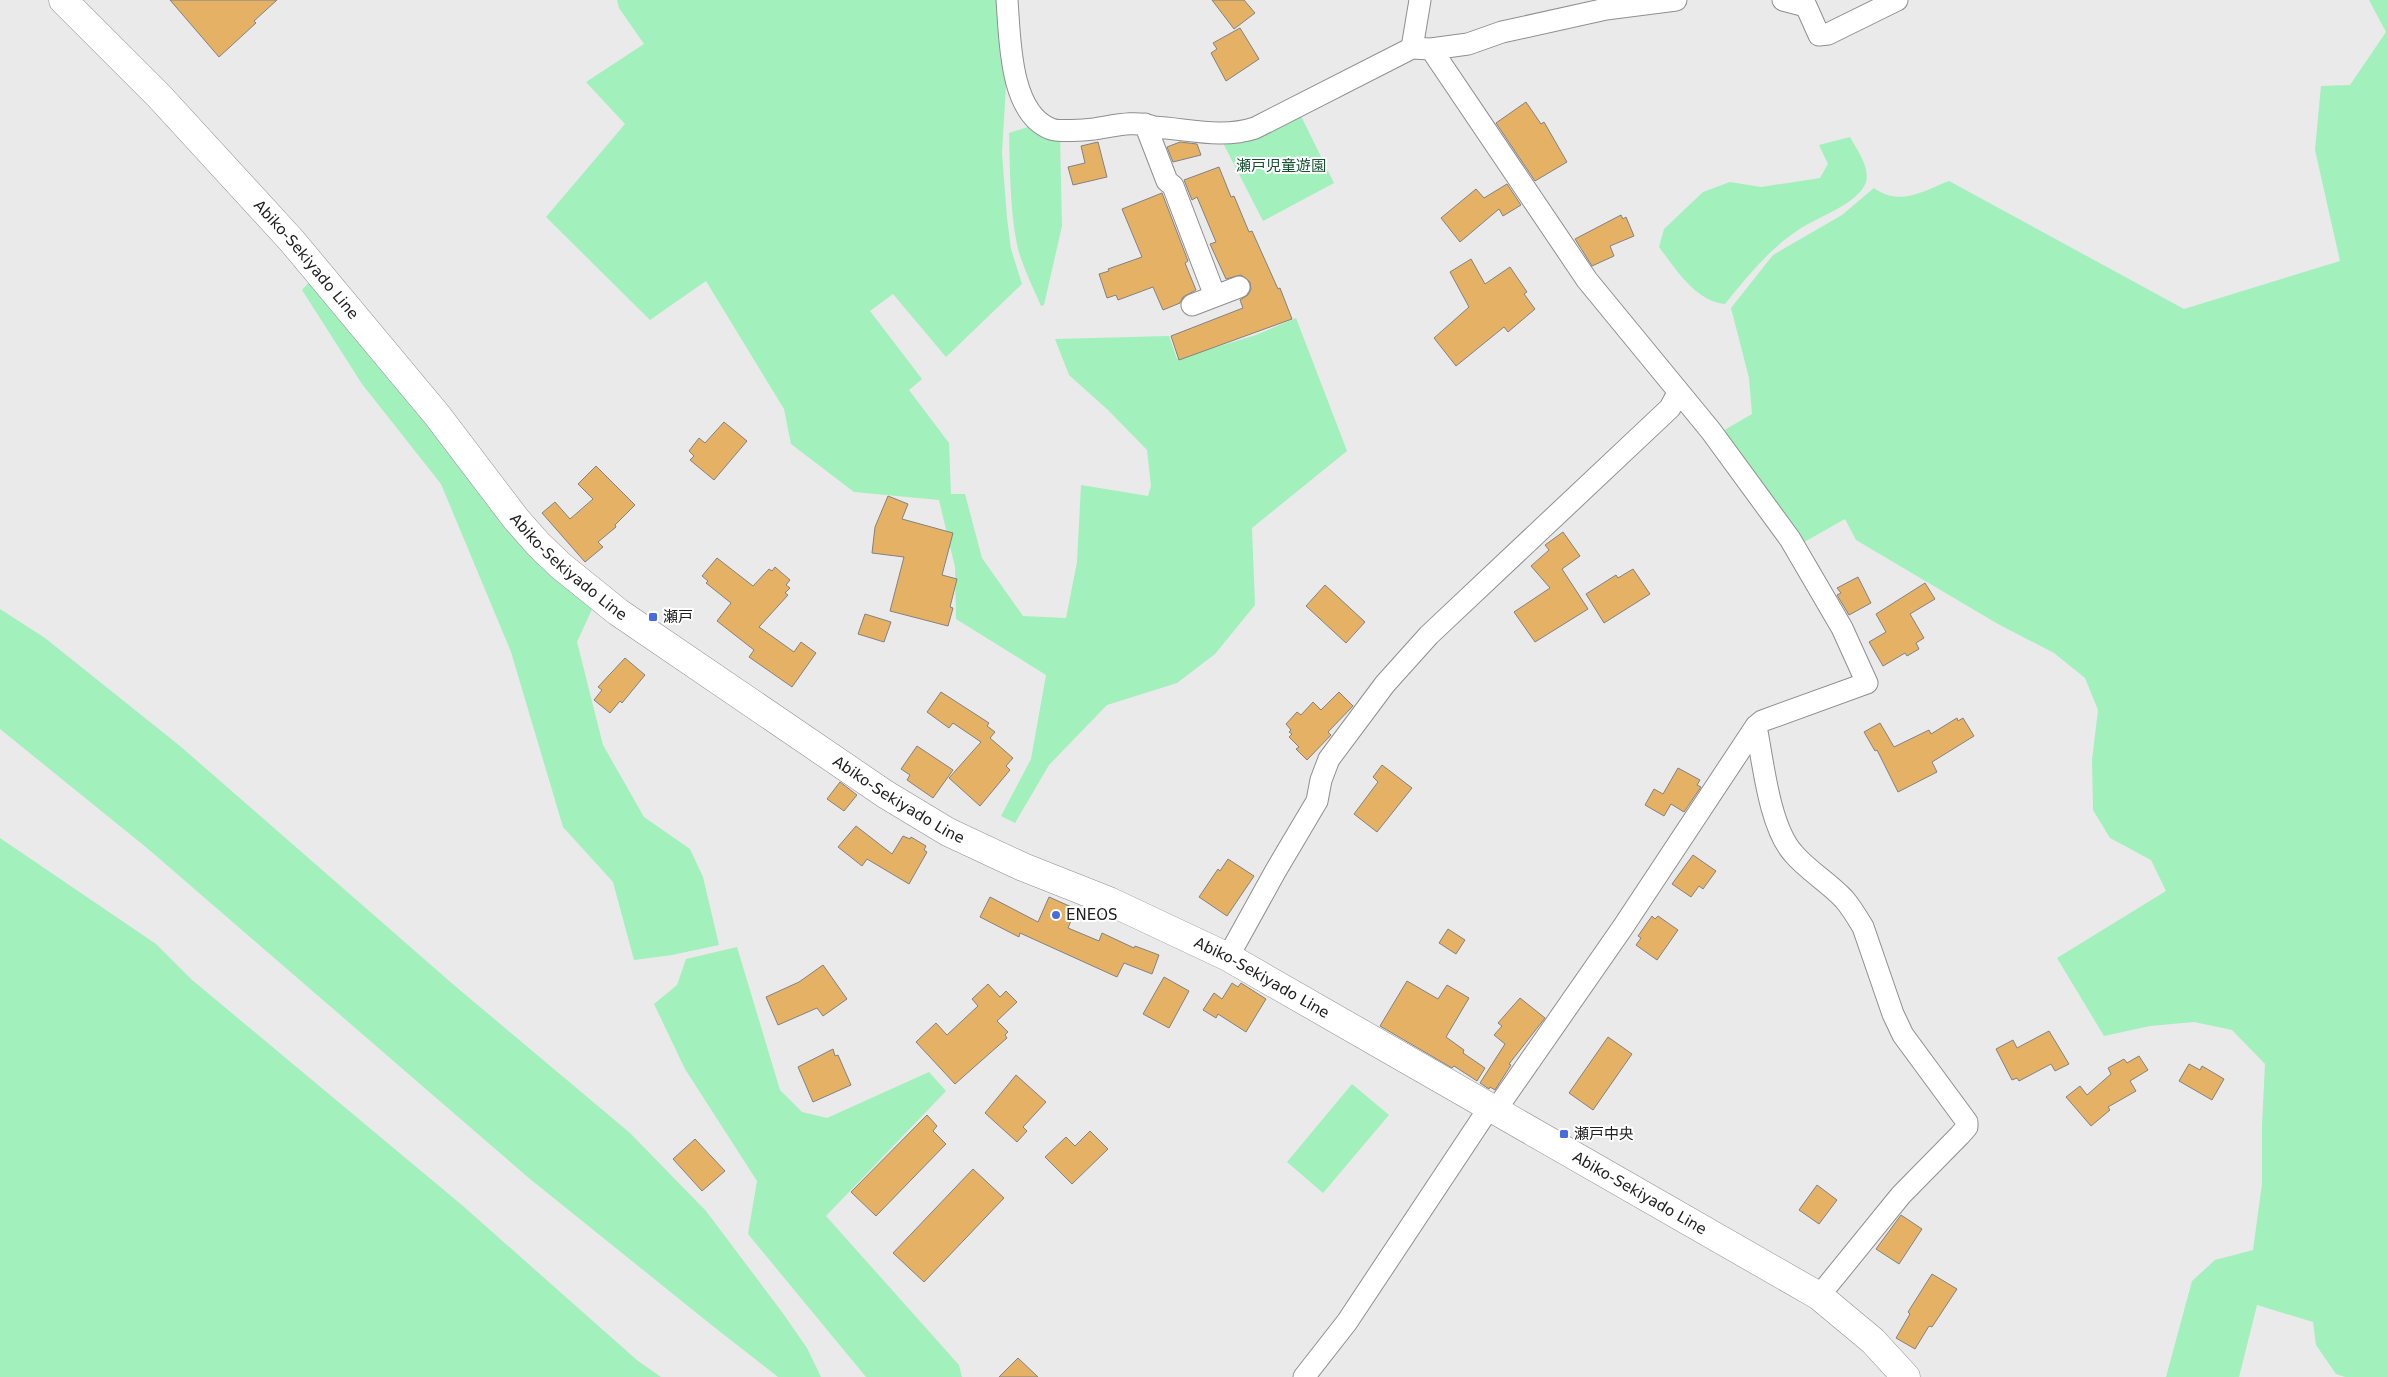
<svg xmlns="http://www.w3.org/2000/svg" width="2388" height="1377" viewBox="0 0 2388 1377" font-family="'DejaVu Sans','Noto Sans JP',sans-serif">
	<rect width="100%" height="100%" fill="#eaeaeb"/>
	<path fill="#a2f0bb" d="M 617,0 L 999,0 L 1007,69 L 1002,153 L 1007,218 L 1011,249 L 1022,284 L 946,357 L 893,294 L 870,311 L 922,379 L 909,390 L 949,443 L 951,494 L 965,494 L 982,558 L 1023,616 L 1066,618 L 1077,562 L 1081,485 L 1148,496 L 1151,486 L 1147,450 L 1108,410 L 1069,375 L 1055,339 L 1169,336 L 1177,359 L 1256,335 L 1296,318 L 1347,451 L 1252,528 L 1255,605 L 1215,654 L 1177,683 L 1107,705 L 1049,765 L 1015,823 L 1001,816 L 1031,759 L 1046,675 L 956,619 L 955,567 L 939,500 L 854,492 L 791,444 L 784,409 L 706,281 L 650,320 L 546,217 L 625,124 L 586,82 L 644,44 L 619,8 Z
		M 2369,0 L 2388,0 L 2388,1377 L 2345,1377 L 2336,1374 L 2316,1345 L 2313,1322 L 2257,1305 L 2239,1377 L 2166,1377 L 2192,1281 L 2215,1260 L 2253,1250 L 2262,1184 L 2262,1125 L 2265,1064 L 2232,1030 L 2194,1022 L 2150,1026 L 2104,1036 L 2057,958 L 2166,891 L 2151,860 L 2110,838 L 2093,810 L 2092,760 L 2098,710 L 2085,678 L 2054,653 L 1998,624 L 1856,540 L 1845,519 L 1799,545 L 1721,432 L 1752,414 L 1749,378 L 1731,308 L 1773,255 L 1842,215 L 1874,188 C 1900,207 1923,191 1949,181 L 2184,309 L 2340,261 L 2315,150 L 2321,86 L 2350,85 L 2386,32 Z
		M 1299,112 L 1334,183 L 1263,221 L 1221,139 Z
		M 1034,125 L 1060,136 L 1062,226 L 1044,305 L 1041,306 C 1034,290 1026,273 1020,256 C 1010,222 1010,169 1009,133 Z
		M 1850,137 C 1857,150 1870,167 1866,182 C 1859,204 1815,218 1798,230 C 1768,250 1747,277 1725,304 C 1695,301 1676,269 1659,247 L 1664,229 L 1703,192 L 1730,182 L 1761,187 L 1820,178 L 1828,164 L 1819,145 Z
		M 310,281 L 593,607 L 577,642 L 603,745 L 644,817 L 690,849 L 703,877 L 719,945 L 672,955 L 634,960 L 613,882 L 563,827 L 511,652 L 441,484 L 362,384 L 302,290 Z
		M 0,609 L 45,638 L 180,746 L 455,986 L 630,1133 L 706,1211 L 782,1312 L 807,1348 L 821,1377 L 778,1377 L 714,1327 L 530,1179 L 147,848 L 0,729 Z
		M 0,838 L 156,944 L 191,979 L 463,1206 L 638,1361 L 661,1377 L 0,1377 Z
		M 737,947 L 780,1090 L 802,1112 L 827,1118 L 929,1072 L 946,1091 L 826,1216 L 959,1365 L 962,1377 L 866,1377 L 748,1234 L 757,1181 L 685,1069 L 654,1004 L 677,985 L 686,959 Z
		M 1352,1084 L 1389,1115 L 1323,1193 L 1287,1162 Z"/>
	<path fill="#e5b165" stroke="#828281" d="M 170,0 L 277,0 L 254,21 L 256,23 L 219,57 Z
		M 1212,0 L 1244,0 L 1255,13 L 1234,29 Z
		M 1240,28 L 1259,59 L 1226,81 L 1211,53 L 1217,49 L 1213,43 Z
		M 1526,102 L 1541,124 L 1544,122 L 1567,162 L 1535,181 L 1496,123 Z
		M 1098,142 L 1107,177 L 1073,185 L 1068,167 L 1085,163 L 1081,146 Z
		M 1180,142 L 1197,144 L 1201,155 L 1173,162 L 1167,147 Z
		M 1219,167 L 1231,197 L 1234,196 L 1249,232 L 1252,231 L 1278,289 L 1280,288 L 1292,319 L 1179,360 L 1171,336 L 1243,308 L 1240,300 L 1248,295 L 1251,289 L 1250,282 L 1241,275 L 1226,279 L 1210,244 L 1216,242 L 1197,197 L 1192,200 L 1184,180 Z
		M 1507,184 L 1521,205 L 1503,216 L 1499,209 L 1460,242 L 1441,218 L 1476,189 L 1484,198 Z
		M 1162,193 L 1188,261 L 1185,263 L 1196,290 L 1183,297 L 1180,303 L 1163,310 L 1153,287 L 1118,300 L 1116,295 L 1107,298 L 1099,274 L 1109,271 L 1108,269 L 1142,257 L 1122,209 Z
		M 1621,215 L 1623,219 L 1626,217 L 1634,236 L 1610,246 L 1614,256 L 1592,266 L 1575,239 Z
		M 1471,259 L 1485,284 L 1510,267 L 1527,292 L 1524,294 L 1535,309 L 1508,332 L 1504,327 L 1456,366 L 1434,338 L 1469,307 L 1450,272 Z
		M 724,422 L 747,441 L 714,480 L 690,460 L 694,456 L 689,451 L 699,438 L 705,443 Z
		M 596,466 L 635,505 L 615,525 L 616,527 L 598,542 L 603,547 L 585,562 L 542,513 L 555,502 L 570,519 L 593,499 L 578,484 Z
		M 888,496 L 908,504 L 902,519 L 953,533 L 942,575 L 957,579 L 950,607 L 953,608 L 948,626 L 890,611 L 904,557 L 872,553 L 875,527 Z
		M 1563,532 L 1580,556 L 1562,569 L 1588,609 L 1535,642 L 1514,612 L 1550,588 L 1531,566 L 1549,550 L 1545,545 Z
		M 717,558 L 753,586 L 769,569 L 772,571 L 775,567 L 790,580 L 786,585 L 790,588 L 785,593 L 788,595 L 759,627 L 794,652 L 801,642 L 816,653 L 792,687 L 749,657 L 754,650 L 717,621 L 731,603 L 706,583 L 708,581 L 702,576 Z
		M 1633,569 L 1650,594 L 1604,623 L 1586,594 L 1616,575 L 1618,578 Z
		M 1858,577 L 1871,603 L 1849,615 L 1837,595 L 1841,593 L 1837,588 Z
		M 1925,583 L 1935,599 L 1910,614 L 1924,638 L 1916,643 L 1919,649 L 1907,656 L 1905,653 L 1883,666 L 1869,642 L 1886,632 L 1876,614 Z
		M 1325,585 L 1365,622 L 1346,643 L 1306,606 Z
		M 865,614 L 891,622 L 884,642 L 858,634 Z
		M 625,658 L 645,675 L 622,703 L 620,701 L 610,713 L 594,700 L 602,690 L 598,687 Z
		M 941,692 L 989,723 L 987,726 L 995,732 L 990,738 L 1013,758 L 1006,766 L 1010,770 L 980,806 L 949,778 L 981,742 L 953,723 L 949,728 L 927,712 Z
		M 1339,692 L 1353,706 L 1328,732 L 1331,735 L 1307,760 L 1296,749 L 1299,747 L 1289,737 L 1292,734 L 1289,732 L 1291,730 L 1286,724 L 1297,712 L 1301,715 L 1313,702 L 1321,710 Z
		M 1957,718 L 1958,721 L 1963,718 L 1974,736 L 1932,762 L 1937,772 L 1898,792 L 1877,750 L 1875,751 L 1864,732 L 1880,723 L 1894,747 L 1929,730 L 1931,734 Z
		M 917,746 L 953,770 L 933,798 L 907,780 L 910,775 L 901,769 Z
		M 1382,765 L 1412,788 L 1377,832 L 1354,814 L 1378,782 L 1373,777 Z
		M 1678,768 L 1700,780 L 1697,785 L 1701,787 L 1684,812 L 1671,804 L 1664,816 L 1645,805 L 1654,789 L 1663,794 Z
		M 840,782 L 857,795 L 844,811 L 827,799 Z
		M 856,826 L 892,854 L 903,836 L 910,839 L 911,837 L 926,846 L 924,850 L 927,852 L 909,884 L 867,859 L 862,866 L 838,847 Z
		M 1693,855 L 1716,871 L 1703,889 L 1699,886 L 1691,897 L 1672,884 Z
		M 1228,859 L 1254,876 L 1227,916 L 1199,897 L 1218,869 L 1220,871 Z
		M 990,897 L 1038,922 L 1049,897 L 1076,909 L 1068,928 L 1099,941 L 1102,933 L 1134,948 L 1135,946 L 1159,955 L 1152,974 L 1124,963 L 1117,977 L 1020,933 L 1019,937 L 980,917 Z
		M 1652,916 L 1655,919 L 1658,916 L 1678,930 L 1657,960 L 1636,945 L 1641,938 L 1638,936 Z
		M 1448,929 L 1465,940 L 1456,954 L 1439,943 Z
		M 823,965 L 847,999 L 823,1016 L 817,1008 L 778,1025 L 766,997 L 799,982 Z
		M 1164,977 L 1189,991 L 1169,1028 L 1143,1014 Z
		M 1407,981 L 1438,999 L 1447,985 L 1469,998 L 1446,1037 L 1464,1050 L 1463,1053 L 1485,1068 L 1477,1081 L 1454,1066 L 1452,1068 L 1380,1026 Z
		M 1232,983 L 1238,987 L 1241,983 L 1266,999 L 1246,1032 L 1218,1014 L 1216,1018 L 1203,1010 L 1214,993 L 1222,999 Z
		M 988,984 L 1000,997 L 1006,991 L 1017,1002 L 997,1021 L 1008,1032 L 1005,1035 L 1007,1038 L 955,1084 L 916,1042 L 936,1023 L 947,1035 L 978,1006 L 972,999 Z
		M 1520,998 L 1545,1018 L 1509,1064 L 1511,1065 L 1495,1090 L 1490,1087 L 1489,1089 L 1480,1083 L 1505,1044 L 1494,1035 L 1502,1026 L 1498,1023 Z
		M 2049,1031 L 2069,1064 L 2055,1071 L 2051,1064 L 2019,1081 L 2017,1078 L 2012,1080 L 1996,1049 L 2013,1040 L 2017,1048 Z
		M 1608,1037 L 1632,1054 L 1593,1110 L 1569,1093 Z
		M 833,1049 L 835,1056 L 838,1055 L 851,1085 L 813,1102 L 798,1067 Z
		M 2139,1056 L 2148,1070 L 2130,1081 L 2136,1091 L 2108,1107 L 2110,1110 L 2091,1126 L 2066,1097 L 2080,1086 L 2087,1095 L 2111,1074 L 2108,1068 L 2124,1059 L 2127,1063 Z
		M 2189,1064 L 2200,1070 L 2202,1066 L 2224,1079 L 2212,1100 L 2179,1081 Z
		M 1016,1075 L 1046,1102 L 1023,1127 L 1027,1131 L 1017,1142 L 985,1113 Z
		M 927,1115 L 937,1126 L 933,1131 L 946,1144 L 876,1216 L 851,1192 Z
		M 1090,1131 L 1108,1149 L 1072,1184 L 1045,1157 L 1066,1137 L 1075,1146 Z
		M 695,1139 L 725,1171 L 702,1191 L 673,1159 Z
		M 973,1169 L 1004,1198 L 924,1282 L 893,1253 Z
		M 1817,1185 L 1837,1200 L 1819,1224 L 1799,1210 Z
		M 1901,1215 L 1922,1229 L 1899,1264 L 1876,1249 Z
		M 1932,1274 L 1957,1289 L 1932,1327 L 1929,1326 L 1915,1349 L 1896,1338 L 1910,1314 L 1908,1312 Z
		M 1018,1358 L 1038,1377 L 999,1377 Z"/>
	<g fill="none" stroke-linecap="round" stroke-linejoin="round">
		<defs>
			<path id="street" d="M 1007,0 C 1010,37 1009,113 1051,129 C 1059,132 1085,130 1094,129 C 1114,126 1135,120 1154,127 C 1188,129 1222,139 1255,128 L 1412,48 L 1431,49 L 1468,44 L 1502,32 L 1606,9 L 1676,0
				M 1783,0 L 1806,6 L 1819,35 L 1828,34 L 1897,0
				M 1412,48 L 1420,0
				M 1431,49 L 1587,280 L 1711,431 L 1790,539 L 1842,628 L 1867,683 L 1762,721 L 1756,726 L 1623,927 L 1495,1111
				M 1145,124 L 1167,181 L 1173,186 L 1215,296
				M 1192,305 L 1239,287
				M 1756,726 C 1763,761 1769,826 1793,853 C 1807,870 1828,882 1844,899 C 1851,907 1857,917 1863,927 L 1893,1014 L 1903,1035 L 1967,1122 L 1967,1127 L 1960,1135 L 1901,1195 L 1819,1296
				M 1228,957 L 1275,872 L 1317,801 L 1321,780 L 1329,759 L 1385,684 L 1429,635 L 1670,408 L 1678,393
				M 1304,1377 L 1347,1322 L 1489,1108"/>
			<g id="primary">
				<path id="s1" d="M 63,0 L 159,96 L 292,241 L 437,415 L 516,519 L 539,545 L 561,566 L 618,612 L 885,794 L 948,832 L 1023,867 L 1109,901 L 1228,957 L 1819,1296 L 1873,1341 L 1906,1377"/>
			</g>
		</defs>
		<use href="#street" stroke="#8f8f90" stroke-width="23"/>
		<use href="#primary" stroke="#8f8f90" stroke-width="29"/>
		<use href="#street" stroke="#fff" stroke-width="21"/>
		<use href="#primary" stroke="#fff" stroke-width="28"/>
	</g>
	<g fill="#496bdf" stroke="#fff" stroke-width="2">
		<rect x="648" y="612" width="10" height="10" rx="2.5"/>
		<circle cx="1056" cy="915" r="5"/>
		<rect x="1559" y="1129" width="10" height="10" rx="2.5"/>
	</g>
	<g text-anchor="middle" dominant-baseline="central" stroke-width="4" stroke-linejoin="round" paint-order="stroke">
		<g font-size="15" fill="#14512f" stroke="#fff">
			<text x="1281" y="166">瀬戸児童遊園</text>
		</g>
		<g font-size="15" fill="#202021" stroke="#fff">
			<text stroke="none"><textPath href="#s1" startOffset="356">Abiko-Sekiyado Line</textPath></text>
			<text stroke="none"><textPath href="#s1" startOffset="761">Abiko-Sekiyado Line</textPath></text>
			<text stroke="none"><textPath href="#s1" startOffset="1166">Abiko-Sekiyado Line</textPath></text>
			<text stroke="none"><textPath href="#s1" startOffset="1571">Abiko-Sekiyado Line</textPath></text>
			<text stroke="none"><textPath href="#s1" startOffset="2006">Abiko-Sekiyado Line</textPath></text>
		</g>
		<g font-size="15" fill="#202021" stroke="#fff" text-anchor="start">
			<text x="663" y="617">瀬戸</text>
			<text x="1066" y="915">ENEOS</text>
			<text x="1574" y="1134">瀬戸中央</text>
		</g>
	</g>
</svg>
